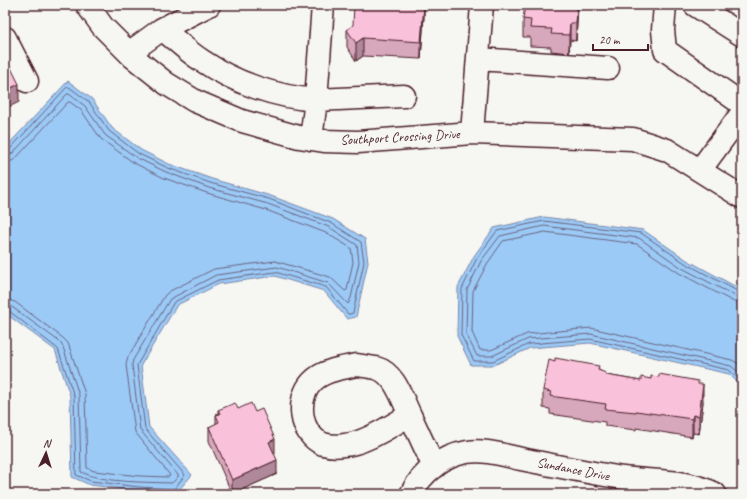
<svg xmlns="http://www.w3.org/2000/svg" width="747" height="499" viewBox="0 0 747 499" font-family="Caveat,sans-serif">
	<rect width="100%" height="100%" fill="#f6f6f2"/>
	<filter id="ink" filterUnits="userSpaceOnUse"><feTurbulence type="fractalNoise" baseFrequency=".025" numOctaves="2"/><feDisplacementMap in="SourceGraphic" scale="8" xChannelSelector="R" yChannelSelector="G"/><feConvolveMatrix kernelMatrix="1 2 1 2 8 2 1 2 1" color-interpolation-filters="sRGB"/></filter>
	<g filter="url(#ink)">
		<path fill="#9bcaf7" stroke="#7b86a5" d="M 68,81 L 92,99 L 112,128 L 141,150 L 169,164 L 212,179 L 271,196 L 333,219 L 365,239 L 368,262 L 356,317 L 347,319 L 324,291 L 275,276 L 219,284 L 177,305 L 141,365 L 149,427 L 192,475 L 177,492 L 139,491 L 90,485 L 72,477 L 70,396 L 55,350 L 5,313 L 5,148 Z
			M 544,217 L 643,230 L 687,260 L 742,290 L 742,387 L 729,374 L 590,343 L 530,348 L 494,365 L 471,365 L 457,336 L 458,287 L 474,256 L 494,228 Z"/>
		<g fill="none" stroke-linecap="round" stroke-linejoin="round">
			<path stroke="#6a637d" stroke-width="1" d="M 5,151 L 10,149 L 67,87 L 69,87 L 89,102 L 109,131 L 139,154 L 168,168 L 210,183 L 269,199 L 331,223 L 361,242 L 364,262 L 353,313 L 350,314 L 348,314 L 326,287 L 275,272 L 218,280 L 174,302 L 137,365 L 145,429 L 185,475 L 174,489 L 139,487 L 91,481 L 76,475 L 74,396 L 58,349 L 9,311 L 5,310
				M 5,156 L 13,153 L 67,94 L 69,94 L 85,106 L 105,135 L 137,158 L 166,172 L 209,188 L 268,204 L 329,227 L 357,245 L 359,262 L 351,298 L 348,304 L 328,283 L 277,267 L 216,275 L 170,299 L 133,360 L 132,365 L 140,430 L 178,475 L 178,477 L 172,483 C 146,482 104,483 81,472 L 79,395 L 63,347 L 60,342 L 12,307 L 5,305
				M 5,162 L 12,161 L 17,157 L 68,102 L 70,102 L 81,110 L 101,139 L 134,163 L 164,178 L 207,193 L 266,210 L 326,233 L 351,248 L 353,262 L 347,290 L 345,291 L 330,277 L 275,261 L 214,269 L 170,291 L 165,295 L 128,357 L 126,365 L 135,432 L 169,474 L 170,476 L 168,477 L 140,476 L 94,471 L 87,468 L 85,394 L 68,343 L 63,338 L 15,302 L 5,299
				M 742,293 L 739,292 L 685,263 L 641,233 L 544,221 L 497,231 L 477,258 L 462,289 L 461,335 L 474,361 L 493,361 L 529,344 L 590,339 L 729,370 L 742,382
				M 742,298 L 737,297 L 682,268 L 639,238 L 544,226 L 500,236 L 481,261 L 467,290 L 466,334 L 477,356 L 492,356 L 528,339 L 591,334 L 731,366 L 742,375
				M 742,304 L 734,302 L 679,273 L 637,244 L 545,232 L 503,241 L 487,264 L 473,291 L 472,332 L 480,350 L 491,350 L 527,334 L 591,328 L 732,360 L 742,366"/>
			<defs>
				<path id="minor" d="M 87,5 L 103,27 L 133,57 L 167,84 L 195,101 L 242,121 L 299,137 L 324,141 L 358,142 L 472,133 L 633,139 L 667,150 L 742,197
					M 323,5 L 316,100 L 404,96
					M 665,5 L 663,30 L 665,50 L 742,104
					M 695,5 L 742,35
					M 162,29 L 209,5
					M 5,38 L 27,81
					M 129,53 L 162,29 C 175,39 187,51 201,60 C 235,83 276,97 316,100 L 311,139
					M 478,59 L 608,68
					M 472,133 L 482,5
					M 700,170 L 742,113
					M 357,365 C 363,366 370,367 376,368 C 395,373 402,399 410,415 C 392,425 364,444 344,445 C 338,446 330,446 323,444 C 299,434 296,399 312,382 C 323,370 343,368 357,365 Z
					M 410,415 L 434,467
					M 411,494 C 422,472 443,456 467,452 C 485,449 503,455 521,459 C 551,465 581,471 611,476 C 646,483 683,477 715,494"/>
			</defs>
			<use href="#minor" stroke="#4a1f2b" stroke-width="25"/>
			<use href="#minor" stroke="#f6f6f2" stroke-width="22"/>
		</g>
		<path fill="#d7a7bb" stroke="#4a1f2b" d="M 424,5 L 424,16 L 421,59 L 363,56 L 356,61 L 347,47 L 347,30 Z
			M 578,5 L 576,41 L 570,40 L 569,53 L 551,51 L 551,47 L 530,46 L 530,37 L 523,37 L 523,19 Z
			M 599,370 L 606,375 L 641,381 L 651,379 L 698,384 L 703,402 L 699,434 L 693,433 L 692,437 L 636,428 L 636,430 L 605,426 L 605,422 L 550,414 L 550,409 L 543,408 L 543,390 Z
			M 238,409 L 275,453 L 274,454 L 277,474 L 232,494 L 209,441 L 209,427 L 216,424 L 216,415 L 218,414 L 218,410 Z"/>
		<path fill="#af8899" stroke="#4a1f2b" d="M 424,5 L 424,16 L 421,59 L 421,42 Z
			M 577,5 L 578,5 L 576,41 L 576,23 Z
			M 570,23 L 570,40 L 569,53 L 569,35 Z
			M 363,38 L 363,56 L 356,61 L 356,43 Z
			M 19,84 L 19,102 L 5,109 L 5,91 Z
			M 703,384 L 703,402 L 699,434 L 699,416 Z
			M 693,415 L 693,433 L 692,437 L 692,419 Z
			M 275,439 L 275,453 L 269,456 L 269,442 Z
			M 277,460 L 277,474 L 232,494 L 232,480 Z"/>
		<path fill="#fac2da" stroke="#4a1f2b" d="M 354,5 L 424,5 L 421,42 L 363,38 L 356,43 L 347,30 L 353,25 Z
			M 525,5 L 577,5 L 576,23 L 570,23 L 569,35 L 551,34 L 552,29 L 530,28 L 531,20 L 523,19 Z
			M 5,56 L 19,84 L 5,91 Z
			M 555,358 L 599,366 L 598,370 L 606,373 L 606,375 L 641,381 L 641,377 L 651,379 L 651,376 L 659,377 L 659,374 L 698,381 L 698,384 L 703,384 L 699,416 L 693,415 L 692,419 L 636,411 L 636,412 L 605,409 L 606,404 L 550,396 L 551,392 L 543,390 L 549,360 L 555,362 Z
			M 235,403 L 238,409 L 251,403 L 255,412 L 262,409 L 275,439 L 269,442 L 277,460 L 232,480 L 209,427 L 219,422 L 216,415 L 220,414 L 218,410 Z"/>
	</g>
	<g text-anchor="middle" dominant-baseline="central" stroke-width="3" stroke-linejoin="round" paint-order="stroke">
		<g font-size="14" fill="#4a1f2b" stroke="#f6f6f2">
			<text transform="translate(400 137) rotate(-3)">Southport Crossing Drive</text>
			<text transform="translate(573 469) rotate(11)">Sundance Drive</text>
		</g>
	</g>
	<rect width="747" height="499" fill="none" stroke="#f6f6f2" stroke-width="20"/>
	<rect x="10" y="10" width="727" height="479" fill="none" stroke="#4a1f2b" stroke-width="1.5" filter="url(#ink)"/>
	<g transform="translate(46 453) rotate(4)" stroke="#f6f6f2" stroke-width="3" paint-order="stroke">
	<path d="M0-3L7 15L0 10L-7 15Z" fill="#4a1f2b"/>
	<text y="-6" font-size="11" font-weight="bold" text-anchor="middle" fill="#4a1f2b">N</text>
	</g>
	<path d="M593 44v6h55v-6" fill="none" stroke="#4a1f2b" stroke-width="2"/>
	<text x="599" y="44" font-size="12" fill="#4a1f2b" stroke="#f6f6f2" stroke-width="3" paint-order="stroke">20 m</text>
</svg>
